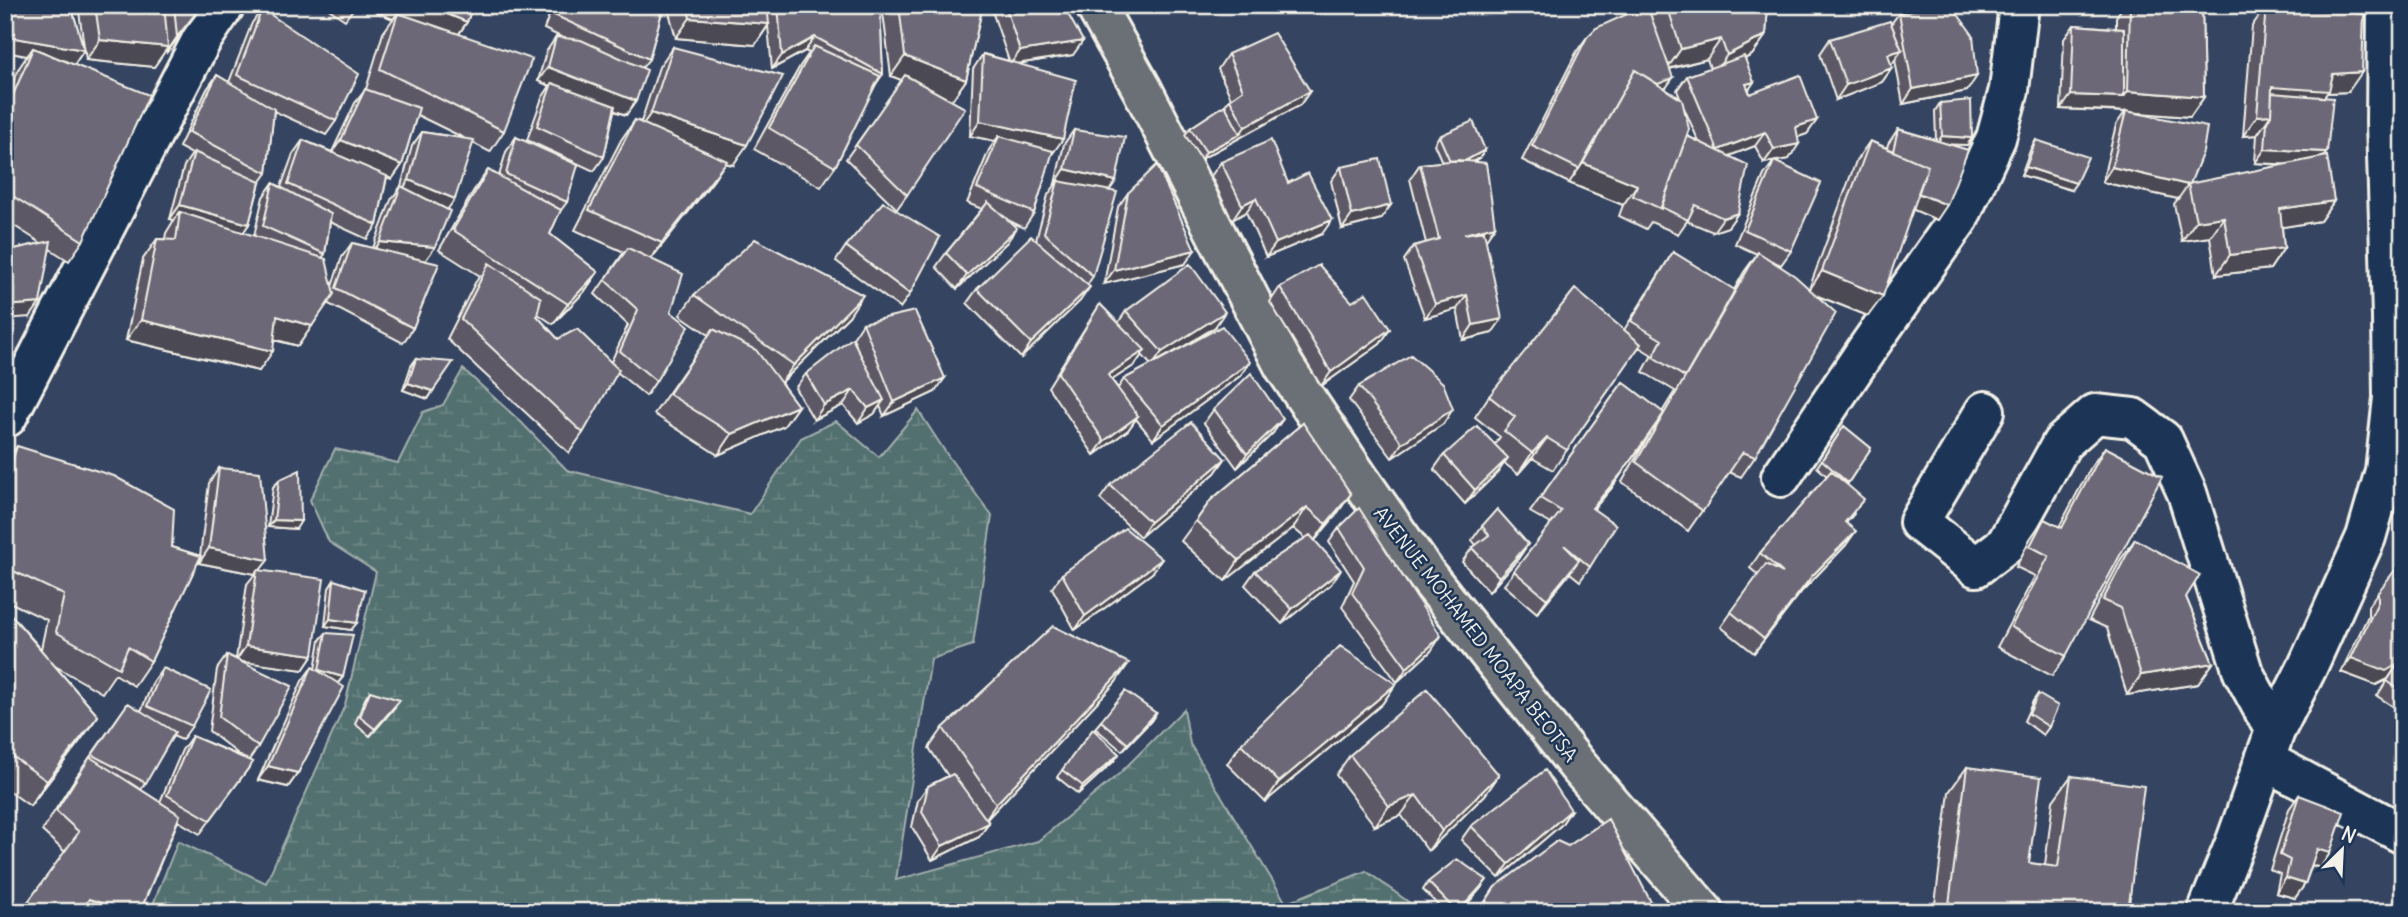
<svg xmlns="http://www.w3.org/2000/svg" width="2408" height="917" viewBox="0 0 2408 917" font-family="Delius,sans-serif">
	<defs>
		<pattern id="wetland-marsh" width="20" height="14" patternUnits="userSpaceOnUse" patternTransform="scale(1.75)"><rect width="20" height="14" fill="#527070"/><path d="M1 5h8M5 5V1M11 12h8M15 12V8" fill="none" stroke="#6c8584"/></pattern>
	</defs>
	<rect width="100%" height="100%" fill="#354461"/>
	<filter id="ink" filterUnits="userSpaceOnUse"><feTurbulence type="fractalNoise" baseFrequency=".0143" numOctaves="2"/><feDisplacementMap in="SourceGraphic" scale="14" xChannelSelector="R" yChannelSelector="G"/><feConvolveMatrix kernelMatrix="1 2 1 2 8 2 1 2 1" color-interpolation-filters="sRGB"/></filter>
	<g filter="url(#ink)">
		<path fill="url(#wetland-marsh)" stroke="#a3b0ac" stroke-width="2" d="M 463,369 L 521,422 L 567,470 L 750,514 L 801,438 L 836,421 L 879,457 L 918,410 L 948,456 L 992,516 L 973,645 L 931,659 L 896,880 L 1038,841 L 1119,774 L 1184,709 L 1190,744 L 1286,903 L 1366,871 L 1422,912 L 150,912 L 178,841 L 266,883 L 345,705 L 376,572 L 329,542 L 310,500 L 335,449 L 398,463 L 423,412 L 443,405 Z"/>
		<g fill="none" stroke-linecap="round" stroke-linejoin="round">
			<defs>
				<path id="minor" d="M 1985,411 L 1919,522 L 1976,567 L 2006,544 L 2062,443 L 2095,414 L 2133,418 L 2163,440 L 2187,493 L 2243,672 L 2275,731
					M 7,417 L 202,39 L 225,5
					M 1781,477 L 1869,346 L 1959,218 L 1996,138 L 2009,90 L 2019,5
					M 2266,761 L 2403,834
					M 2207,912 L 2236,841 L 2275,731 L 2307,668 L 2366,537 L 2385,471 L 2393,398 L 2392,317 L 2386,123 L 2387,5"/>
				<path id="major" d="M 1095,5 L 1142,89 L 1284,366 L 1360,480 L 1428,577 L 1578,766 L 1704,912"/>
			</defs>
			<use href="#minor" stroke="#f4f1e8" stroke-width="44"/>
			<use href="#major" stroke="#f4f1e8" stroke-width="44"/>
			<use href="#minor" stroke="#1d3557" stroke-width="38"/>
			<use href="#major" stroke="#6b7074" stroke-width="38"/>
		</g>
		<path fill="#5d5966" stroke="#f4f1e8" stroke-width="2" fill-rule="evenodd" d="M 5,5 L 71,5 L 84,50 L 74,65 L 83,241 L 69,261 L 50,249 L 30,317 L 5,251 L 41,243 L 5,220 L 5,100 L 19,68 L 27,56 L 5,52 Z
			M 78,5 L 203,5 L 167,52 L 167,48 L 154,67 L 86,60 Z
			M 323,5 L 356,5 L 345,20 Z
			M 363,5 L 473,5 L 467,22 L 459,34 L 504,131 L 490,152 L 473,143 L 447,210 L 425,261 L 413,328 L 403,343 L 327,303 L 298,346 L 274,340 L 259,371 L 126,340 L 143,259 L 157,239 L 165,239 L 166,233 L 174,220 L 170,219 L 184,166 L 192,154 L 179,147 L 207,89 L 217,75 L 229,82 L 252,23 L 262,9 L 336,121 L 326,135 L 274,111 L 267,173 L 260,183 L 249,224 L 243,232 L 254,236 L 263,197 L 273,183 L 281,187 L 293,154 L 303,140 L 332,152 L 355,103 L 366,89 L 383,33 L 393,19 L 363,6 ZM 417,115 L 464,138 L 422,132 L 412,146 L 401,186 L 391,200 L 373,248 L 352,243 L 342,257 L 332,286 L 322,258 L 325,254 L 330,222 L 367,239 L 377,225 L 387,177 L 392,179 L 402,165 Z
			M 553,5 L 664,5 L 649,59 L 642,68 L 636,101 L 626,115 L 614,111 L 604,157 L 594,171 L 527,140 L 542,98 L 550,86 L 538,81 L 546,52 L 556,37 L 563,38 L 544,29 Z
			M 667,5 L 880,5 L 883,74 L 874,87 L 835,167 L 821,187 L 754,149 L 800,66 L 809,53 L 805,51 L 772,69 L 768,26 L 755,45 L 676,38 Z
			M 882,5 L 983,5 L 966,80 L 952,100 L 907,195 L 897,209 L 846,159 L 902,80 L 891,76 Z
			M 990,5 L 1063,5 L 1073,55 L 1017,64 L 1052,153 L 1034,213 L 1024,228 L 1010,221 L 1007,242 L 957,289 L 936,267 L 946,253 L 982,209 L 967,203 L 989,150 L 995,141 L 970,136 L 973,69 L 983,54 L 1009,61 Z
			M 1647,5 L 1768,5 L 1766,35 L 1752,55 L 1745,59 L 1749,90 L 1750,94 L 1817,120 L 1807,134 L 1798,137 L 1789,159 L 1775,161 L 1791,251 L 1781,265 L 1772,261 L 1809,289 L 1856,161 L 1870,141 L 1887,148 L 1888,144 L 1898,129 L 1936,140 L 1935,111 L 1940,103 L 1972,138 L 1967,145 L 1949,144 L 1937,220 L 1913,209 L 1868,316 L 1815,295 L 1755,457 L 1741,477 L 1729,472 L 1688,531 L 1622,482 L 1650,433 L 1611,489 L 1593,509 L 1590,567 L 1580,581 L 1570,573 L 1537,613 L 1504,585 L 1551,524 L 1530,512 L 1623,382 L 1662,412 L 1675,391 L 1643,372 L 1652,355 L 1639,347 L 1553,470 L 1532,458 L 1518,474 L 1504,463 L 1498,472 L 1465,504 L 1434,469 L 1444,455 L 1495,444 L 1500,437 L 1475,417 L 1489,396 L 1624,330 L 1673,252 L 1734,290 L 1744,272 L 1757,254 L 1735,244 L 1764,175 L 1774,161 L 1764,163 L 1755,146 L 1729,156 L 1738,213 L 1728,227 L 1713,232 L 1687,221 L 1678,234 L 1651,222 L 1646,229 L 1619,216 L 1623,205 L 1569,183 L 1522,160 L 1577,51 L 1587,37 ZM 1707,59 L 1710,68 L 1687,76 L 1677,90 L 1680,98 L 1665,89 L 1670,69 ZM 1684,108 L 1699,142 L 1687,136 Z
			M 1901,5 L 1974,5 L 1972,9 L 1954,10 L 1967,91 L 1903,104 L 1895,60 L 1891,65 L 1892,68 L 1882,82 L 1836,100 L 1820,54 L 1830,39 L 1891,24 L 1899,13 L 1901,12 Z
			M 2124,5 L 2202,5 L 2204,97 L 2190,117 L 2136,113 L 2190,184 L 2285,165 L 2255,163 L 2257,135 L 2243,136 L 2252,26 L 2266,6 L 2348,92 L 2327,93 L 2324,97 L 2324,157 L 2334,201 L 2320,221 L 2282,227 L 2284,248 L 2270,269 L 2216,275 L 2210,237 L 2182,241 L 2174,204 L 2178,199 L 2102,182 L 2116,125 L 2125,112 L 2061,109 L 2064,39 L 2074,25 L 2116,28 L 2116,17 Z
			M 673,47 L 733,165 L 725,163 L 713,181 L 651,259 L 671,312 L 656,381 L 646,396 L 617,372 L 583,433 L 569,453 L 447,339 L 475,283 L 480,276 L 439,250 L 474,190 L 488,170 L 499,176 L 506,152 L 516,137 L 567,202 L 559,213 L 550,234 L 598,272 L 584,292 L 553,324 L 538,314 L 537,316 L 558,339 L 611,362 L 628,325 L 595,294 L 624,252 L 575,230 L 621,140 L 635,120 L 641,122 L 659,67 Z
			M 1228,54 L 1310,91 L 1300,105 L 1201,159 L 1185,135 L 1190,128 L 1225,105 L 1231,98 L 1218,69 Z
			M 1074,130 L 1116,181 L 1109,191 L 1093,276 L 1088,284 L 1080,301 L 1021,358 L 967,303 L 977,289 L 1036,240 L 1048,195 L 1056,184 L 1055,184 L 1064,144 Z
			M 1439,136 L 1485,150 L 1480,158 L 1472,162 L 1495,226 L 1485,240 L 1492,333 L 1463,340 L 1457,309 L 1425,318 L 1404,260 L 1414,246 L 1426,243 L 1410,179 L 1420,164 L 1442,162 L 1434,144 Z
			M 2036,140 L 2071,190 L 2021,175 L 2031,148 Z
			M 1221,162 L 1288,183 L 1322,234 L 1266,257 L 1246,212 L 1232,220 L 1211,176 Z
			M 1341,167 L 1381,219 L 1342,229 L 1331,181 Z
			M 1128,193 L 1185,264 L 1104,284 L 1118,207 Z
			M 846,246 L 910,294 L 900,308 L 836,261 Z
			M 1280,287 L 1352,302 L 1390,329 L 1380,344 L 1321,386 L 1270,302 Z
			M 694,295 L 849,316 L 781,383 L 798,406 L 784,426 L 718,455 L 654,414 L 709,335 L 680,315 Z
			M 1100,304 L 1118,323 L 1126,311 L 1215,327 L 1179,350 L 1240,376 L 1153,440 L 1136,419 L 1128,430 L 1094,455 L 1048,387 ZM 1142,355 L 1151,365 L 1124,379 L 1118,388 L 1112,380 L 1135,365 Z
			M 863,323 L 935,392 L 884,416 L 880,406 L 874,414 L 858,423 L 843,405 L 814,420 L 795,388 L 806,374 L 856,345 L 853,338 Z
			M 416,359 L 433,391 L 428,399 L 403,390 L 411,366 Z
			M 1359,386 L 1443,424 L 1392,458 L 1349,400 Z
			M 1214,409 L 1273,433 L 1237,468 L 1204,423 Z
			M 1303,423 L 1337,514 L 1315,540 L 1331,584 L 1282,624 L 1245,585 L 1255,571 L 1305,538 L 1293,528 L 1225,581 L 1181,541 L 1211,500 Z
			M 1844,426 L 1871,448 L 1847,485 L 1854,514 L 1846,523 L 1846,545 L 1802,591 L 1754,653 L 1721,627 L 1758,575 L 1750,568 L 1760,553 L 1827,476 L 1817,467 Z
			M 17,446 L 172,547 L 200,556 L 209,483 L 219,468 L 268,560 L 260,570 L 313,655 L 303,670 L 240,661 L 258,747 L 249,760 L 253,762 L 200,834 L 178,821 L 140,912 L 21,912 L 65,852 L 42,831 L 76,777 L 128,703 L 141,711 L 153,682 L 163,668 L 192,726 L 182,740 L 173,736 L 141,790 L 160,802 L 182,750 L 192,736 L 242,757 L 209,731 L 217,669 L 227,655 L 236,659 L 247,584 L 255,574 L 199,563 L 199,559 L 151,661 L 134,686 L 115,674 L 102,693 L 55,666 L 98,716 L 80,741 L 30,806 L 5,788 L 5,608 L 41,649 L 47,620 L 5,600 L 5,462 Z
			M 2105,447 L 2066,656 L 2052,676 L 1997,647 L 2035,576 L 2016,567 L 2030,539 L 2044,519 L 2059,527 L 2091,467 Z
			M 1225,459 L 1215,473 L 1140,537 L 1100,499 L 1110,485 Z
			M 279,480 L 296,529 L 268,527 L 273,487 Z
			M 1482,526 L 1528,544 L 1518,559 L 1489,592 L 1462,562 L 1472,548 L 1476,545 L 1472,540 Z
			M 1339,528 L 1431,651 L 1397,682 L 1342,607 L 1354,581 L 1329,542 Z
			M 2135,539 L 2186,597 L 2213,663 L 2198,684 L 2127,695 L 2107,628 L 2089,620 L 2121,559 Z
			M 1152,573 L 1075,630 L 1052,588 L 1062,574 Z
			M 334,580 L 351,630 L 325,626 L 329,588 Z
			M 2378,592 L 2403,657 L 2403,713 L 2377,696 L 2388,679 L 2376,685 L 2341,672 L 2368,616 L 2368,606 Z
			M 326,633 L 343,677 L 338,683 L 298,773 L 288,787 L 258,780 L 302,681 L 312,667 L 315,669 L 320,640 Z
			M 1115,683 L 987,819 L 989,823 L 979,837 L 932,860 L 912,827 L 918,800 L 928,786 L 948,776 L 929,748 L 943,728 Z
			M 1396,684 L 1382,704 L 1265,802 L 1227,764 L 1241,744 Z
			M 370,691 L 395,707 L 370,736 L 355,724 L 365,699 Z
			M 2038,694 L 2049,727 L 2043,735 L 2024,721 L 2033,701 Z
			M 1156,713 L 1151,721 L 1122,751 L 1095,728 L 1101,721 Z
			M 1093,729 L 1119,754 L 1113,762 L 1078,794 L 1057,777 Z
			M 1350,755 L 1499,775 L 1485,795 L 1428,851 L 1401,815 L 1375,826 L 1336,775 Z
			M 1967,767 L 2029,863 L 2045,865 L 2053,801 L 2071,776 L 2128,912 L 1934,912 L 1949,792 Z
			M 2299,795 L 2320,868 L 2312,865 L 2305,884 L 2295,898 L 2276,893 L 2280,874 L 2270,870 L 2289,809 Z
			M 1571,810 L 1561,825 L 1499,878 L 1461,840 L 1471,826 Z
			M 1428,882 L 1482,887 L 1460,912 L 1445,912 L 1423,890 Z
			M 1495,887 L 1651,912 L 1478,912 Z"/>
		<path fill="#4c4953" stroke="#f4f1e8" stroke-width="2" d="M 202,5 L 203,5 L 167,52 L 177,37 Z
			M 364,5 L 425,5 L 467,22 L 453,42 L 398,13 L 393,19 L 363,6 Z
			M 1134,5 L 1142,5 L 1131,9 Z
			M 1906,5 L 1974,5 L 1972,9 L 1901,12 Z
			M 690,18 L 769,24 L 755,45 L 676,38 Z
			M 1766,35 L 1752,55 L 1713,75 L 1727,55 Z
			M 815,37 L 805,51 L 772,69 L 782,55 Z
			M 15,38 L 84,50 L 74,65 L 33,48 L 27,56 L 5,52 Z
			M 1721,39 L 1707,59 L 1667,69 L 1681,49 Z
			M 100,40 L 168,47 L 154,67 L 86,60 Z
			M 1083,41 L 1073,55 L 1010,65 L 1020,51 Z
			M 1902,50 L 1892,64 L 1878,68 L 1888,54 Z
			M 905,56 L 966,80 L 952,100 L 891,76 Z
			M 548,67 L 636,101 L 626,115 L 551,86 L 552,83 L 550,86 L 538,81 Z
			M 1892,68 L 1882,82 L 1836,100 L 1846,85 Z
			M 2362,72 L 2348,92 L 2327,93 L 2314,111 L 2267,108 L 2272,87 L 2333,74 Z
			M 1977,76 L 1967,91 L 1903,104 L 1913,89 Z
			M 1673,78 L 1663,92 L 1650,87 Z
			M 1754,82 L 1744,97 L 1746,84 Z
			M 1310,91 L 1300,105 L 1201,159 L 1206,152 L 1240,134 L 1245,127 Z
			M 2128,91 L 2204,97 L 2190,117 L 2114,111 L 2061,109 L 2071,95 L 2124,97 Z
			M 651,113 L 747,145 L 733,165 L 725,163 L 713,181 L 648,263 L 662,243 L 637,133 Z
			M 2271,115 L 2257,135 L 2243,136 L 2257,116 Z
			M 1817,120 L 1807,134 L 1786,141 L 1796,127 Z
			M 980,121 L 1063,139 L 1053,153 L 999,136 L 995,141 L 970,136 Z
			M 1765,132 L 1755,146 L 1708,164 L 1718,150 Z
			M 1942,136 L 1972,138 L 1967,145 L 1936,144 Z
			M 341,140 L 402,165 L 392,179 L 331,154 Z
			M 1799,144 L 1789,159 L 1764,163 L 1774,149 Z
			M 2265,149 L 2327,152 L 2317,166 L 2255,163 Z
			M 1485,150 L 1480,158 L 1448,174 L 1453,167 Z
			M 1583,163 L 1637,185 L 1623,205 L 1569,183 Z
			M 2026,167 L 2076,183 L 2071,190 L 2021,175 Z
			M 2112,167 L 2188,185 L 2178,199 L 2102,182 Z
			M 1065,169 L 1116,181 L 1106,195 L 1058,181 L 1056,184 L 1055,184 Z
			M 409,180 L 455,199 L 445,213 L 399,194 Z
			M 1917,193 L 1947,205 L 1937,220 L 1907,207 Z
			M 1256,198 L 1246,212 L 1232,220 L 1242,205 Z
			M 2334,201 L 2320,221 L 2266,230 L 2280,209 Z
			M 180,205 L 249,224 L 239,239 L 180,212 L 174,220 L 170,219 Z
			M 1391,205 L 1381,219 L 1342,229 L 1352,215 Z
			M 1738,213 L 1728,227 L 1713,232 L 1723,218 Z
			M 2224,217 L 2210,237 L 2182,241 L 2196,221 Z
			M 1332,220 L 1322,234 L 1266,257 L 1276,243 Z
			M 1495,226 L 1485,241 L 1464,234 Z
			M 1017,228 L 1007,242 L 957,289 L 967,275 Z
			M 380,242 L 435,247 L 425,261 L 370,256 Z
			M 2284,248 L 2270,269 L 2216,275 L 2230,255 Z
			M 1195,250 L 1185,264 L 1104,284 L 1114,270 Z
			M 1822,271 L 1883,296 L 1868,316 L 1808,292 Z
			M 598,272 L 584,292 L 553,324 L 568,304 Z
			M 1090,287 L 1080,301 L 1021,358 L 1031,343 Z
			M 863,295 L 849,316 L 779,385 L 794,365 Z
			M 1467,295 L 1457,309 L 1425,318 L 1435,304 Z
			M 40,303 L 30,317 L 5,319 L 5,306 Z
			M 1225,312 L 1215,327 L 1152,366 L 1162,352 Z
			M 277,316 L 312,326 L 298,346 L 263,336 Z
			M 1502,319 L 1492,333 L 1463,340 L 1473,325 Z
			M 141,320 L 273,351 L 259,371 L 126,340 Z
			M 1390,329 L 1380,344 L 1321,386 L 1331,372 Z
			M 1145,350 L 1135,365 L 1098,389 L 1108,375 Z
			M 1250,362 L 1240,376 L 1153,440 L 1163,425 Z
			M 945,378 L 935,392 L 884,416 L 894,402 Z
			M 408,383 L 433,391 L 428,399 L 403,390 Z
			M 853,390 L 843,405 L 814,420 L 824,405 Z
			M 884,400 L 874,414 L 858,423 L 868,408 Z
			M 798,406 L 784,426 L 718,455 L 732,434 Z
			M 1453,409 L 1443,424 L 1392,458 L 1402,443 Z
			M 1138,416 L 1128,430 L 1094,455 L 1104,441 Z
			M 1283,419 L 1273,433 L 1237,468 L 1247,454 Z
			M 1547,438 L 1532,458 L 1518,474 L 1532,453 Z
			M 1508,458 L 1498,472 L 1465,504 L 1475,490 Z
			M 1225,459 L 1215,473 L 1140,537 L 1150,522 Z
			M 1621,474 L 1611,489 L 1582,523 L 1592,508 Z
			M 1351,494 L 1337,514 L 1312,544 L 1326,524 Z
			M 1307,507 L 1293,528 L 1225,581 L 1239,560 Z
			M 274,520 L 301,521 L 296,529 L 268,527 Z
			M 1856,531 L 1846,545 L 1802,591 L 1754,653 L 1812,576 Z
			M 1528,544 L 1518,559 L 1489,592 L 1499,577 Z
			M 209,548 L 268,560 L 257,574 L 257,570 L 255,574 L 199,563 Z
			M 1162,559 L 1152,573 L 1075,630 L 1085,616 Z
			M 1579,560 L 1569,574 L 1537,613 L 1547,599 Z
			M 1341,570 L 1331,584 L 1282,624 L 1292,609 Z
			M 330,619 L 357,623 L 351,630 L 325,626 Z
			M 1441,636 L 1431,651 L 1397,682 L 1407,668 Z
			M 246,646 L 313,655 L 303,670 L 236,661 Z
			M 2351,658 L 2398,664 L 2388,679 L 2376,685 L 2341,672 Z
			M 1129,663 L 1115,683 L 982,824 L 996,804 Z
			M 2213,663 L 2198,684 L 2127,695 L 2141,675 Z
			M 319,670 L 343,677 L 337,684 L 314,677 Z
			M 1396,684 L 1382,704 L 1265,802 L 1279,782 Z
			M 400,700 L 395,707 L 370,736 L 375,729 Z
			M 1156,713 L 1151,721 L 1122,751 L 1128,744 Z
			M 98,716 L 80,741 L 30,806 L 47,781 Z
			M 1119,754 L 1113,762 L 1078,794 L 1083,786 Z
			M 268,766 L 298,773 L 288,787 L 258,780 Z
			M 1499,775 L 1485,795 L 1428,851 L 1442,831 Z
			M 1416,795 L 1401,815 L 1375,826 L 1389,806 Z
			M 1571,810 L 1561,825 L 1499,878 L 1509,864 Z
			M 989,823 L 979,837 L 932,860 L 942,846 Z
			M 2317,849 L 2330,853 L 2320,868 L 2307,863 Z
			M 2286,878 L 2305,884 L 2295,898 L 2276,893 Z
			M 1487,880 L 1482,887 L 1460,912 L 1458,912 Z
			M 89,899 L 128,912 L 80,912 Z
			M 1949,904 L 1999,911 L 1999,912 L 1944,912 Z"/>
		<path fill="#6c6877" stroke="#f4f1e8" stroke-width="2" d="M 10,5 L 71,5 L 84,50 L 15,38 Z
			M 95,5 L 164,5 L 168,47 L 100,40 Z
			M 174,5 L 202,5 L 177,37 Z
			M 425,5 L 473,5 L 467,22 Z
			M 558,5 L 664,5 L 649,59 L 554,15 Z
			M 687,5 L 767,5 L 769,24 L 690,18 Z
			M 778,5 L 880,5 L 883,74 L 815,37 L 782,55 Z
			M 899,5 L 983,5 L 966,80 L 905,56 Z
			M 1005,5 L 1063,5 L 1083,41 L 1020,51 Z
			M 1647,5 L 1673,78 L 1658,84 L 1635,70 L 1579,169 L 1532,146 L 1587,37 L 1596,28 Z
			M 1667,5 L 1768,5 L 1766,35 L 1727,55 L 1721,39 L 1681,49 Z
			M 1937,5 L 1951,5 L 1973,35 L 1977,76 L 1913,89 L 1899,13 Z
			M 2130,5 L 2202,5 L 2204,97 L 2128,91 Z
			M 2266,6 L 2364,14 L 2362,72 L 2333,74 L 2329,91 L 2272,87 L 2271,115 L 2257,116 Z
			M 262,9 L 359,74 L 336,121 L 237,75 Z
			M 398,13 L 532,59 L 504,131 L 380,69 Z
			M 1890,21 L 1902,50 L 1888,54 L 1892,68 L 1846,85 L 1830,39 Z
			M 2074,25 L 2124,29 L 2124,97 L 2071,95 Z
			M 1274,33 L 1310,91 L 1245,127 L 1230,99 L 1243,90 L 1228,54 Z
			M 556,37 L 581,40 L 647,70 L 636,101 L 548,67 Z
			M 814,46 L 880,76 L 835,167 L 769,128 Z
			M 673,47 L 783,76 L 747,145 L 651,113 Z
			M 33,48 L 149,95 L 83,241 L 5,191 L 5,114 Z
			M 983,54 L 1076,80 L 1063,139 L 980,121 Z
			M 1744,56 L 1754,82 L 1746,84 L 1750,94 L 1800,75 L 1817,120 L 1796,127 L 1799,144 L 1774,149 L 1765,132 L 1718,150 L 1687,76 Z
			M 1635,70 L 1682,100 L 1689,129 L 1661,209 L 1633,196 L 1637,185 L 1583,163 Z
			M 217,75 L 274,109 L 267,173 L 189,132 Z
			M 905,75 L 965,108 L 907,195 L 856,145 Z
			M 552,83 L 615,106 L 604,157 L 537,126 Z
			M 365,89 L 419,108 L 402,165 L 341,140 Z
			M 2272,93 L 2333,98 L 2327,152 L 2265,149 L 2267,122 L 2271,115 Z
			M 1971,100 L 1972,138 L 1942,136 L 1940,103 Z
			M 1225,105 L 1240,134 L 1206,152 L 1190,128 Z
			M 2126,111 L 2207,127 L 2203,152 L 2190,184 L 2188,185 L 2112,167 Z
			M 635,120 L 727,161 L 662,243 L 589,210 Z
			M 1473,121 L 1485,150 L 1465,161 L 1450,161 L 1439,136 Z
			M 1898,129 L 1968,150 L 1947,205 L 1918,193 L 1928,166 L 1893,151 Z
			M 1074,130 L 1125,137 L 1116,181 L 1065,169 Z
			M 422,132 L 474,140 L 455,199 L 409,180 Z
			M 999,136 L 1053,151 L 1034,213 L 977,188 Z
			M 1687,136 L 1748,165 L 1738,213 L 1723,218 L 1695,205 L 1688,220 L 1661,207 Z
			M 516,137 L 578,165 L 567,202 L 506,174 Z
			M 303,140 L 387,176 L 377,225 L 288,184 Z
			M 1271,140 L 1288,183 L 1308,173 L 1332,220 L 1276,243 L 1256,198 L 1242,205 L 1221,162 Z
			M 2036,140 L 2088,157 L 2076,183 L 2026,167 Z
			M 1870,141 L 1928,166 L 1883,296 L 1822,271 Z
			M 194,152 L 260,182 L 249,224 L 180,205 Z
			M 2327,156 L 2334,201 L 2280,209 L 2284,248 L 2230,255 L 2224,217 L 2196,221 L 2188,184 Z
			M 1380,159 L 1391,205 L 1352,215 L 1341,167 Z
			M 1458,160 L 1486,163 L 1495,226 L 1464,234 L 1484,231 L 1502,319 L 1473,325 L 1467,295 L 1435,304 L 1414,246 L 1439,239 L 1420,164 Z
			M 1774,161 L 1821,183 L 1791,251 L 1745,230 Z
			M 1157,165 L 1195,250 L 1114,270 L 1128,193 Z
			M 488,170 L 561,210 L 550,234 L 598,272 L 568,304 L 453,230 Z
			M 1058,181 L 1117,192 L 1093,276 L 1044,233 Z
			M 273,183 L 331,214 L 325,254 L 263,226 Z
			M 401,186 L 450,211 L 435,247 L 380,242 Z
			M 883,202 L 940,237 L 910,294 L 846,246 Z
			M 988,202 L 1017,228 L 967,275 L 946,253 Z
			M 180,212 L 326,259 L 334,294 L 312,326 L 277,316 L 273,351 L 141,320 L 157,239 L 176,240 Z
			M 1031,236 L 1090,287 L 1031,343 L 977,289 Z
			M 755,239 L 863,295 L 794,365 L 694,295 Z
			M 51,241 L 40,303 L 5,306 L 5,251 Z
			M 352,243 L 439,264 L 413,328 L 336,288 Z
			M 628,248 L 683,274 L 671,312 L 689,326 L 656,381 L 620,351 L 638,310 L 605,280 Z
			M 1673,252 L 1735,290 L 1685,377 L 1653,357 L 1662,340 L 1631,321 Z
			M 1758,252 L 1795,276 L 1836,313 L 1755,457 L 1743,452 L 1703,511 L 1636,462 Z
			M 489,263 L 541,298 L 537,316 L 558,339 L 577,329 L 619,370 L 583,433 L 461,319 Z
			M 1190,264 L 1225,312 L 1162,352 L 1126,311 Z
			M 1319,265 L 1352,302 L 1366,293 L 1390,329 L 1331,372 L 1280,287 Z
			M 1575,289 L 1641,344 L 1567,450 L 1547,438 L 1532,453 L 1504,431 L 1515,417 L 1489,396 Z
			M 1100,304 L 1145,350 L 1108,375 L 1138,416 L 1104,441 L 1058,373 Z
			M 915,311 L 945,378 L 894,402 L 863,323 Z
			M 5,319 L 11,319 L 5,339 Z
			M 1222,326 L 1250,362 L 1163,425 L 1124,379 Z
			M 713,329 L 756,350 L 798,406 L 732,434 L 669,394 Z
			M 852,338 L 884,400 L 868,408 L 853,390 L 824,405 L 806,374 Z
			M 1411,355 L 1443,383 L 1453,409 L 1402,443 L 1359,386 Z
			M 416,359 L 453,362 L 433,391 L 408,383 Z
			M 1251,373 L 1283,419 L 1247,454 L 1214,409 Z
			M 1623,382 L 1664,413 L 1621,474 L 1592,508 L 1616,525 L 1590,567 L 1564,545 L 1579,560 L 1547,599 L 1514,571 L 1561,511 L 1540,498 Z
			M 1191,422 L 1225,459 L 1150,522 L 1110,485 Z
			M 1303,423 L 1351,494 L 1326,524 L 1307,507 L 1239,560 L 1196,521 L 1211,500 Z
			M 1477,426 L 1508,458 L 1475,490 L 1444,455 Z
			M 1844,426 L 1871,448 L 1848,483 L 1822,460 Z
			M 17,446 L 114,476 L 174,509 L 172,547 L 201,556 L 151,661 L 128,647 L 119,668 L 56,632 L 64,595 L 5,567 L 5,484 Z
			M 2105,447 L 2162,477 L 2066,656 L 2011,627 L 2049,556 L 2030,546 L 2044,519 L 2062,528 Z
			M 219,468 L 260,472 L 268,560 L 209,548 Z
			M 300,470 L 301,521 L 274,520 L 279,480 Z
			M 1831,471 L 1864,499 L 1845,522 L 1856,531 L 1812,576 L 1764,639 L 1731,612 L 1766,564 L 1783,573 L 1760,553 Z
			M 1359,508 L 1441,636 L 1407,668 L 1352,593 L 1364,567 L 1339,528 Z
			M 1497,509 L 1528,544 L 1499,577 L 1472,548 L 1489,535 L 1482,526 Z
			M 1125,528 L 1162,559 L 1085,616 L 1062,574 Z
			M 1310,535 L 1341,570 L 1292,609 L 1255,571 Z
			M 2135,539 L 2200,575 L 2186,597 L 2213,663 L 2141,675 L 2121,608 L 2103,600 Z
			M 2403,560 L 2403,656 L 2401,660 L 2403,657 L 2403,692 L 2387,681 L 2398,664 L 2386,671 L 2351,658 L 2378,602 L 2378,592 Z
			M 257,570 L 324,579 L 313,655 L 246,646 Z
			M 334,580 L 365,590 L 357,623 L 330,619 Z
			M 5,608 L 98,716 L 47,781 L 5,751 Z
			M 1053,626 L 1129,663 L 996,804 L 943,728 Z
			M 326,633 L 353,635 L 343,677 L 319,670 Z
			M 1340,646 L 1396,684 L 1279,782 L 1241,744 Z
			M 227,655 L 292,686 L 258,747 L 219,717 Z
			M 312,667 L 344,687 L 298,773 L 268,766 Z
			M 163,668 L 211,690 L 192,726 L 147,706 Z
			M 1427,689 L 1499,775 L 1442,831 L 1416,795 L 1389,806 L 1350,755 Z
			M 370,691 L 400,700 L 375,729 L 360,717 Z
			M 1125,691 L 1156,713 L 1128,744 L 1101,721 Z
			M 2038,694 L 2058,706 L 2049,727 L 2029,714 Z
			M 128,703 L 175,732 L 146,783 L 92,755 Z
			M 1093,729 L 1119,754 L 1083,786 L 1062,770 Z
			M 192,736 L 253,762 L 210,820 L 167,795 Z
			M 90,757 L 180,815 L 140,912 L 128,912 L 89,899 L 82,912 L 25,912 L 22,910 L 79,832 L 56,811 Z
			M 1967,767 L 2041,777 L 2029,863 L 2058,867 L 2071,776 L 2144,786 L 2128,912 L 1999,912 L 1999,911 L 1949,904 Z
			M 1545,770 L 1571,810 L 1509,864 L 1471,826 Z
			M 953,774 L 989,823 L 942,846 L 922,812 L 928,786 Z
			M 2299,795 L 2344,812 L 2330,853 L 2317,849 L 2305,884 L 2286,878 L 2290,860 L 2280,855 Z
			M 1608,819 L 1654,908 L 1643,912 L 1492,912 L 1486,901 L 1495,887 L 1557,841 L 1568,846 Z
			M 1457,859 L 1487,880 L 1458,912 L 1457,912 L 1428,882 Z"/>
	</g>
	<g text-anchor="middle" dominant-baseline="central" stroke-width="5" stroke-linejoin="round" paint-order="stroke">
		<g font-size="19" fill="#f4f1e8" stroke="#1d3557">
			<text transform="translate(1476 634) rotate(52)">AVENUE MOHAMED MOAPA BEOTSA</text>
		</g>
	</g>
	<rect width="2408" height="917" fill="none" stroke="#1d3557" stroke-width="28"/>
	<rect x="14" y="14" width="2380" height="889" fill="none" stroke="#f4f1e8" stroke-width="2.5" filter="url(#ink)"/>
	<g transform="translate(2342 850) rotate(24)" stroke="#1d3557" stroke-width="5" paint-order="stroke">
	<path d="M0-5L12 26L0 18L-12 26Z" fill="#f4f1e8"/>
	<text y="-10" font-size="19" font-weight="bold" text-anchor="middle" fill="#f4f1e8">N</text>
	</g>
</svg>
